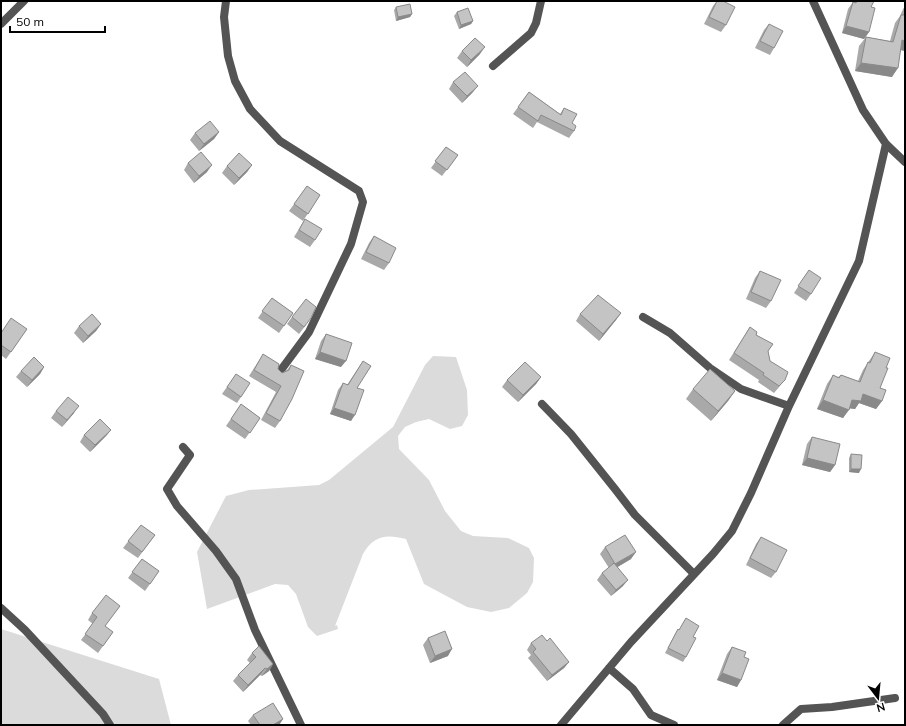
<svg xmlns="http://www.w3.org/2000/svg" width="906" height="726" viewBox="0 0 906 726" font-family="Mulish,sans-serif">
	<rect width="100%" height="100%" fill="#fff"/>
	<path fill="#dbdbdb" d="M 433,356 L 456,357 L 467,390 L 468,415 L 462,426 L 450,429 L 429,419 L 416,422 L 405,427 L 398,436 L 399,449 L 429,480 L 445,511 L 461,531 L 473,536 L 508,538 L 529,548 L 534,558 L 533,582 L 527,593 L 509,608 L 491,612 L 467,607 L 424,584 L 406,539 C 386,534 374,535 363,554 L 335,626 L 337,625 L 338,629 L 317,636 L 308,627 L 296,594 L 288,585 L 275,584 L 207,609 L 197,552 L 226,496 L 249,490 L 319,485 L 329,480 L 393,427 L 425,365 Z
		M 1,629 L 159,679 L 171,725 L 1,725 Z"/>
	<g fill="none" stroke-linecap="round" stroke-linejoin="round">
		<path stroke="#545454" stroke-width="8" d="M 226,1 L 224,17 L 228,56 L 235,81 L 250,109 L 280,141 L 359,191 L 363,202 L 351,244 L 309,332 L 278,374
			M 813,1 L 863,110 L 886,144 L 905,162
			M 1,24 L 24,1
			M 493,66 L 531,33 L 536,23 L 541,1
			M 643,317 L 670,333 L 710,368 L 741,389 L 789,406
			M 542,404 L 571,434 L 615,489 L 635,515 L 694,574
			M 183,447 L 190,455 L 167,489 L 177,506 L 216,551 L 236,579 L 255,630 L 301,725
			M 1,608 L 25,630 L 103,714 L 110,725
			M 609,668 L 633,689 L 651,715 L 674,725
			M 561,725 L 631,642 L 713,554 L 732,531 L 751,493 L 789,406 L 859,261 L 886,144
			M 783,725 L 801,709 L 832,707 L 895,698"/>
	</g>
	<path fill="#a9a9a9" d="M 717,1 L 723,1 L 726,25 L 721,32 L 704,24 L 713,6 Z
		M 854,1 L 874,1 L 871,7 L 869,32 L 864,39 L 842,33 L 848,9 L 853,2 L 854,3 Z
		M 905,6 L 905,51 L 901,50 L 892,77 L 855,71 L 859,46 L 866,37 L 890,41 L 895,23 L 900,16 L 903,9 Z
		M 396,7 L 412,14 L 410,17 L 396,21 L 394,10 Z
		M 457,12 L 473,21 L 471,24 L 459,29 L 454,16 Z
		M 769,24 L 774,48 L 770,55 L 755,48 L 764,30 Z
		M 462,51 L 480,54 L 467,67 L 457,58 Z
		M 453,82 L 473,92 L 462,103 L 449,89 Z
		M 529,92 L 560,114 L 564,108 L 572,123 L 574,131 L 569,138 L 537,122 L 533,128 L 513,114 Z
		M 219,132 L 214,139 L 199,151 L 190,140 L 195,133 Z
		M 446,147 L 458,155 L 442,176 L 431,168 Z
		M 188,163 L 207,172 L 194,183 L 184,170 Z
		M 252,165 L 247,172 L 234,185 L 222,173 L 227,166 Z
		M 307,186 L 320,195 L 303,221 L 289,211 Z
		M 305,219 L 315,240 L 310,247 L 294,237 Z
		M 374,236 L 389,263 L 384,270 L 361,259 L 369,243 Z
		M 809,270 L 811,294 L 806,301 L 794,293 Z
		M 760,271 L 771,301 L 766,308 L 746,299 L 755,278 Z
		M 272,298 L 293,313 L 279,333 L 258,318 Z
		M 621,313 L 616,320 L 599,341 L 576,321 L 580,314 Z
		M 292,317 L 306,325 L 299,334 L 287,324 Z
		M 101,324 L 96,331 L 83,343 L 74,333 L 79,326 Z
		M 750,327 L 756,335 L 773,344 L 768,351 L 770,361 L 785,380 L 774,393 L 758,382 L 759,380 L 729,360 Z
		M 27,329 L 6,359 L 1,355 L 1,333 Z
		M 326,334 L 341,367 L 315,359 L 321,341 Z
		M 875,352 L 886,368 L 880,388 L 882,401 L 876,409 L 859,403 L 855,409 L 849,408 L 843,418 L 817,409 L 827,384 L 833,375 L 838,377 L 841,375 L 858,381 L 863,370 Z
		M 263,354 L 282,373 L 287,370 L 291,365 L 280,421 L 275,428 L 261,420 L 276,392 L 249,376 Z
		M 363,361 L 351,421 L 330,414 L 338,390 L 343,383 L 347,385 Z
		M 44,367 L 40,374 L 27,387 L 16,377 L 21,371 Z
		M 236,374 L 241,397 L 237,403 L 222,394 Z
		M 541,377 L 536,384 L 518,402 L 502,387 L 507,380 Z
		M 693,389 L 735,391 L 728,401 L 711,421 L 686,399 Z
		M 241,404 L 260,418 L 245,439 L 226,426 Z
		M 56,411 L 74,413 L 62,427 L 51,418 Z
		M 111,430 L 106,436 L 90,452 L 80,442 L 84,435 Z
		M 812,437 L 835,465 L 830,472 L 802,465 L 807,444 Z
		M 851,454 L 859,473 L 849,472 L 849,458 Z
		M 141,525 L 155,535 L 138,558 L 123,548 Z
		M 761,537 L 776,572 L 771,578 L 746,565 L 756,544 Z
		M 605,547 L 631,559 L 617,567 L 623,586 L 611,596 L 597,580 L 602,573 L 609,568 L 600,554 Z
		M 142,559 L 159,571 L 145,591 L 128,578 Z
		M 120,606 L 105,626 L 113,632 L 98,653 L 81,640 L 93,624 L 88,620 L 92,613 Z
		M 686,618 L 693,637 L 686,657 L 683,662 L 665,653 L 675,634 L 678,629 L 679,630 Z
		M 428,638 L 448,656 L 430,663 L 423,645 Z
		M 547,641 L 569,662 L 564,668 L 547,681 L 528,658 L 531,655 L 527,650 L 531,643 Z
		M 732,647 L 744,657 L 741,680 L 737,687 L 717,680 L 727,654 Z
		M 252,653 L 273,664 L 269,671 L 262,676 L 260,675 L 243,692 L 233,681 L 238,675 L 250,663 L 247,660 Z
		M 253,715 L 283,719 L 279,725 L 251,725 L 248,721 Z"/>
	<path fill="#898989" d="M 412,14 L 410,17 L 396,21 L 398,17 Z
		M 473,21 L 471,24 L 459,29 L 461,25 Z
		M 846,26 L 869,32 L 864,39 L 842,33 Z
		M 902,40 L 905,41 L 905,51 L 896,49 Z
		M 485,47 L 480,54 L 467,67 L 471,60 Z
		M 861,63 L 898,68 L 892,77 L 855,71 Z
		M 478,86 L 473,92 L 462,103 L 467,96 Z
		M 219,132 L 214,139 L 199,151 L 204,144 Z
		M 212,165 L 207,172 L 194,183 L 199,176 Z
		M 252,165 L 247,172 L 234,185 L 239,178 Z
		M 621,313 L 616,320 L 599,341 L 603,334 Z
		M 101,324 L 96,331 L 83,343 L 88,336 Z
		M 320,352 L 346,361 L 341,367 L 315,359 Z
		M 44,367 L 40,374 L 27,387 L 32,380 Z
		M 541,377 L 536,384 L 518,402 L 523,395 Z
		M 735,391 L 728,401 L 711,421 L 718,411 Z
		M 863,394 L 882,401 L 876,409 L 859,403 L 855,409 L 846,408 L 852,400 Z
		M 823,400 L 849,410 L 843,418 L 817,409 Z
		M 79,406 L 74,413 L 62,427 L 67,420 Z
		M 334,408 L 355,415 L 351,421 L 330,414 Z
		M 111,430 L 106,436 L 90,452 L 95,445 Z
		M 807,458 L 835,465 L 830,472 L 802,465 Z
		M 851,469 L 861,469 L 859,473 L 849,472 Z
		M 636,552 L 631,559 L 611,571 L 615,564 Z
		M 628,580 L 623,586 L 611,596 L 616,590 Z
		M 452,649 L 448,656 L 430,663 L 435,656 Z
		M 569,662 L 564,668 L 547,681 L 552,675 Z
		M 273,664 L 269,671 L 262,676 L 267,669 Z
		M 265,668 L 260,675 L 243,692 L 248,685 Z
		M 722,673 L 741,680 L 737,687 L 717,680 Z
		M 283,719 L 279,725 L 273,725 Z"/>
	<path fill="#c4c4c4" stroke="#898989" d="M 717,1 L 723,1 L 735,7 L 726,25 L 709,17 Z
		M 857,1 L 874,1 L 871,7 L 875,8 L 869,32 L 846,26 L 853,2 L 856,3 Z
		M 410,4 L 412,14 L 398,17 L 396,7 Z
		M 468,8 L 473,21 L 461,25 L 457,12 Z
		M 905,12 L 905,41 L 902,40 L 898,68 L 861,63 L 866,37 L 893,42 L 901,15 L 904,15 Z
		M 769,24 L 783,31 L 774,48 L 760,41 Z
		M 475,38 L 485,47 L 471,60 L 462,51 Z
		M 465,72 L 478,86 L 467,96 L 453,82 Z
		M 529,92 L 561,115 L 564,108 L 577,114 L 572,123 L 576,126 L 574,131 L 541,115 L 538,121 L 518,107 Z
		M 210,121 L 219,132 L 204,144 L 195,133 Z
		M 446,147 L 458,155 L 447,170 L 435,161 Z
		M 201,152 L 212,165 L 199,176 L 188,163 Z
		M 239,153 L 252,165 L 239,178 L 227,166 Z
		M 307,186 L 320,195 L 308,214 L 294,204 Z
		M 305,219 L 322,229 L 315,240 L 299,230 Z
		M 374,236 L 396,248 L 389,263 L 366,252 Z
		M 809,270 L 821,278 L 811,294 L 798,286 Z
		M 760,271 L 781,280 L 771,301 L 751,292 Z
		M 598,295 L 621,313 L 603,334 L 580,314 Z
		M 272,298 L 293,313 L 284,326 L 262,311 Z
		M 306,299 L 316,307 L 311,318 L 304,327 L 292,317 Z
		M 92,314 L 101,324 L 88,336 L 79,326 Z
		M 11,318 L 27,329 L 11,352 L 1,345 L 1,333 Z
		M 750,327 L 757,332 L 756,335 L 773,344 L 768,351 L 770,361 L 788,372 L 785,380 L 779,386 L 763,375 L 764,373 L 734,353 Z
		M 326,334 L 352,343 L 346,361 L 320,352 Z
		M 875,352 L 890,358 L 886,368 L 888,368 L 880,388 L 886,390 L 882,401 L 863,394 L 861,401 L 852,400 L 849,410 L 823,400 L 833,375 L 839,378 L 841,375 L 860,382 L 868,362 L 870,363 Z
		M 263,354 L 279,364 L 278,369 L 282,373 L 289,370 L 291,365 L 304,371 L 292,399 L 280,421 L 266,413 L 281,386 L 254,370 Z
		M 34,357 L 44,367 L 32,380 L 21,371 Z
		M 363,361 L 371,366 L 357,388 L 364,390 L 355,415 L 334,408 L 343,383 L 348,385 Z
		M 525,362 L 541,377 L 523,395 L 507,380 Z
		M 710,369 L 735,391 L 718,411 L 693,389 Z
		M 236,374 L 250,383 L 241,397 L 227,387 Z
		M 68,397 L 79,406 L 67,420 L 56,411 Z
		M 241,404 L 260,418 L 250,433 L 231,419 Z
		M 100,419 L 111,430 L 95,445 L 84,435 Z
		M 812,437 L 840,444 L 835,465 L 807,458 Z
		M 851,454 L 862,455 L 861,469 L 851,469 Z
		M 141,525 L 155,535 L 142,552 L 128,541 Z
		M 625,535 L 636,552 L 615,564 L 605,547 Z
		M 761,537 L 787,550 L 776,572 L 750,558 Z
		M 142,559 L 159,571 L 150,584 L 132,572 Z
		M 614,563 L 628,580 L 616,590 L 602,573 Z
		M 106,595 L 120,606 L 105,626 L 113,632 L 103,646 L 85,634 L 97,617 L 92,613 Z
		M 686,618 L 699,626 L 693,637 L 696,638 L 686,657 L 668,648 L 678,629 L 679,630 Z
		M 445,631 L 452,649 L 435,656 L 428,638 Z
		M 542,635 L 547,641 L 550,638 L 569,662 L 552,675 L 533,652 L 536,649 L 531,643 Z
		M 259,646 L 273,664 L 267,669 L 265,668 L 248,685 L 238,675 L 256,657 L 252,653 Z
		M 732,647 L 746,652 L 744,657 L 749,659 L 741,680 L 722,673 Z
		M 273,703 L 283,719 L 273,725 L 260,725 L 253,715 Z"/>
	<rect width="906" height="726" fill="none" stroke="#000000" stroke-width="4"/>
	<g transform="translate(878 698) rotate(164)" stroke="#ffffff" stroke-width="3" paint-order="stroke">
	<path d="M0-3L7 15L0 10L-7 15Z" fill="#000000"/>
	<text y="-6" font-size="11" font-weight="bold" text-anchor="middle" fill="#000000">N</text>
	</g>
	<path d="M10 26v6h95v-6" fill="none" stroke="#000000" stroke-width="2"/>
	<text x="16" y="26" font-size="12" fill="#000000" stroke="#ffffff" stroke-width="3" paint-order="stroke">50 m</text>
</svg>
